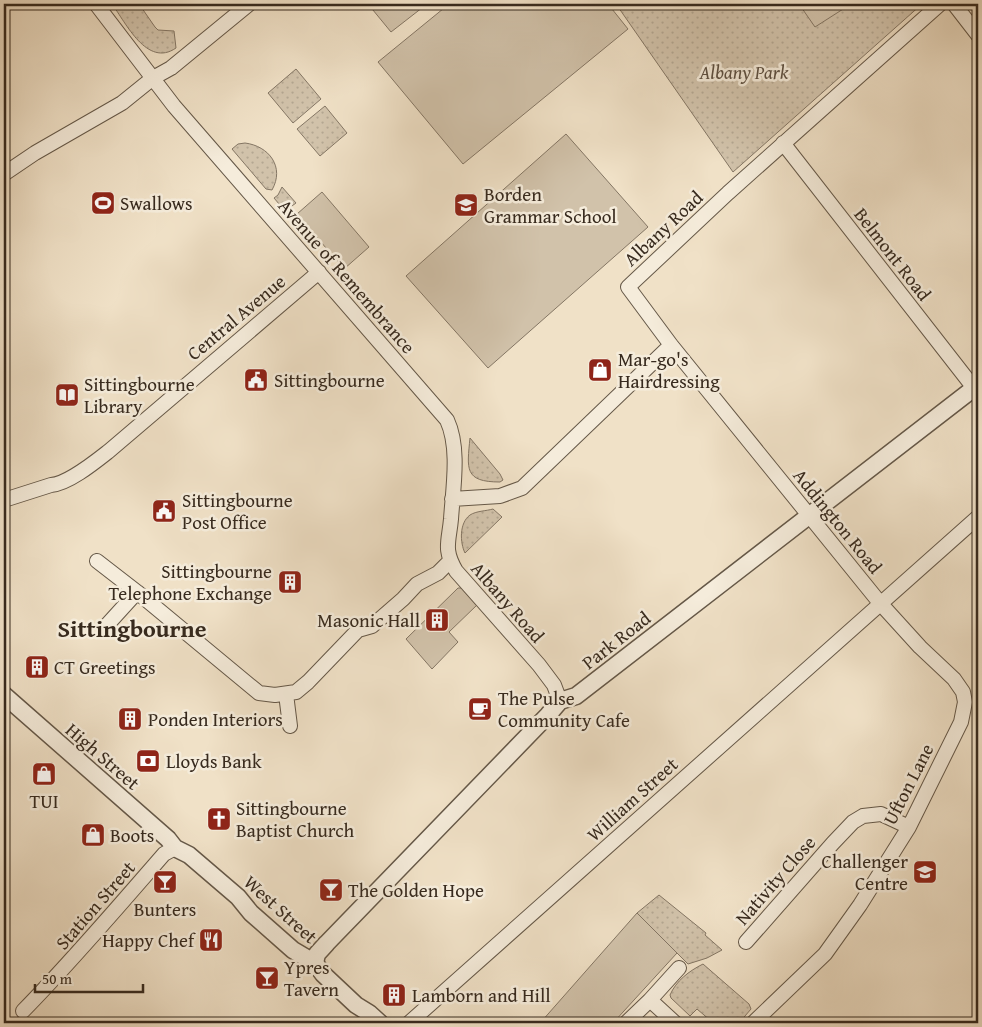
<svg xmlns="http://www.w3.org/2000/svg" width="982" height="1027" viewBox="0 0 982 1027" font-family="'Gentium Book Plus',serif">
	<defs>
		<pattern id="grass-dots" width="8" height="8" patternUnits="userSpaceOnUse" patternTransform="scale(1.25)"><rect width="8" height="8" fill="#d1c2aa"/><path d="M2 2h.1M6 6h.1" fill="none" stroke="#b4a792" stroke-width="1.8" stroke-linecap="round"/></pattern>
	</defs>
	<rect width="100%" height="100%" fill="#f0e1c7"/>
	<filter id="stains"><feTurbulence type="fractalNoise" baseFrequency=".004" numOctaves="4"/><feColorMatrix values="0 0 0 0 .2 0 0 0 0 .09 0 0 0 0 .02 0 0 0 .5 -.17"/></filter>
	<radialGradient id="worn" r=".72"><stop offset=".6" stop-color="#630" stop-opacity="0"/><stop offset="1" stop-color="#630" stop-opacity=".3"/></radialGradient>
	<path fill="url(#grass-dots)" stroke="#847664" d="M 112,4 L 139,4 L 155,27 L 158,30 L 174,31 L 176,48 C 147,68 126,23 112,4 Z
		M 616,4 L 922,4 L 733,172 Z
		M 296,69 L 321,99 L 293,123 L 268,93 Z
		M 325,106 L 347,133 L 320,156 L 297,129 Z
		M 245,143 C 269,146 285,167 272,190 L 266,189 L 232,149 L 238,144 Z
		M 282,187 L 296,203 L 285,211 L 274,198 L 278,195 Z
		M 470,438 L 500,474 L 503,480 L 500,482 C 464,482 467,469 470,438 Z
		M 493,509 L 502,517 L 465,553 C 460,543 459,523 470,515 C 476,511 486,511 493,509 Z
		M 659,895 L 706,933 L 705,935 L 722,950 L 707,958 L 688,964 L 637,913 Z
		M 703,964 L 749,1004 L 751,1009 L 739,1023 L 710,1023 L 711,1021 L 697,1009 L 690,1016 L 671,998 L 670,995 C 676,981 689,971 703,964 Z"/>
	<path fill="#d1c2aa" stroke="#847664" d="M 368,4 L 427,4 L 391,32 Z
		M 449,4 L 608,4 L 628,29 L 463,164 L 378,62 Z
		M 799,4 L 851,4 L 815,27 Z
		M 566,134 L 648,227 L 488,368 L 406,276 Z
		M 322,192 L 369,247 L 344,269 L 297,214 Z
		M 458,588 L 461,588 L 477,605 L 449,632 L 458,642 L 432,669 L 406,639 Z
		M 637,913 L 677,953 L 613,1023 L 543,1023 L 541,1022 Z"/>
	<g fill="none" stroke-linecap="round" stroke-linejoin="round">
		<defs>
			<path id="minor" d="M 96,4 L 174,106 L 447,420 C 460,448 453,488 451,519 C 449,542 443,549 456,571 L 539,665 L 554,685 L 560,701
				M 954,4 L 978,35
				M 783,143 L 974,388
				M 4,174 L 35,153 L 122,103 L 153,78 L 171,68 L 249,4
				M 452,499 L 500,496 L 522,488 L 671,345
				M 4,500 L 51,485 C 68,484 95,462 109,451 L 319,272
				M 97,561 L 137,592 L 259,693 L 275,695 L 296,692 L 308,682 L 358,630 L 372,626 L 403,599 L 417,584 L 438,573 L 450,561
				M 107,625 L 137,592
				M 286,694 L 290,726
				M 746,942 L 833,843 L 853,822 L 863,816 L 881,814 L 909,827
				M 650,1000 L 679,968
				M 23,1011 C 72,961 118,907 164,854 L 175,848
				M 409,1023 L 978,517
				M 626,1023 L 650,1000 L 675,1023
				M 753,1023 L 825,954 L 860,905 L 909,827 L 961,722 L 965,702 L 963,692 L 954,679 L 920,647 L 880,603 L 671,345 L 628,287 L 728,193 L 940,4"/>
			<path id="tertiary" d="M 4,695 L 168,839 L 175,848 L 189,855 L 238,897 L 251,913 L 293,950 L 315,963 L 323,974 L 356,1005 L 369,1013 L 380,1023
				M 315,963 L 317,954 L 327,943 L 548,715 L 560,701 L 576,696 L 978,385"/>
		</defs>
		<use href="#minor" stroke="#655848" stroke-width="16"/>
		<use href="#tertiary" stroke="#655848" stroke-width="19"/>
		<use href="#minor" stroke="#f5ecdb" stroke-width="14"/>
		<use href="#tertiary" stroke="#f5ecdb" stroke-width="16"/>
	</g>
	<defs>
		<symbol id="stadium-square" viewBox="-11 -11 22 22"><rect x="-9" y="-9" width="18" height="18" rx="4" fill="#8f2418" stroke="#f5ecdb"/><path d="M0-5a6.5 5 0 1 0 0 10a6.5 5 0 1 0 0-10ZM-3.5-1.8h7v3.6h-7Z" fill="#fff"/></symbol>
		<symbol id="school-square" viewBox="-11 -11 22 22"><rect x="-9" y="-9" width="18" height="18" rx="4" fill="#8f2418" stroke="#f5ecdb"/><path d="M0-5L7-2L0 1L-7-2ZM-4 1L0 2.5L4 1V4Q0 6-4 4Z" fill="#fff"/></symbol>
		<symbol id="shop-square" viewBox="-11 -11 22 22"><rect x="-9" y="-9" width="18" height="18" rx="4" fill="#8f2418" stroke="#f5ecdb"/><path d="M-5-2.5h2.3a2.7 3.5 0 0 1 5.4 0H5L5.5 6h-11ZM-1.5-2.5h3a1.5 2.3 0 0 0-3 0Z" fill="#fff"/></symbol>
		<symbol id="civic-square" viewBox="-11 -11 22 22"><rect x="-9" y="-9" width="18" height="18" rx="4" fill="#8f2418" stroke="#f5ecdb"/><path d="M-.6-6.5H3V-4.5H.6V-3L4-1V1h2V6H-6V1h2V-1L-.6-3ZM-1.2 2.5V6h2.4V2.5Z" fill="#fff"/></symbol>
		<symbol id="library-square" viewBox="-11 -11 22 22"><rect x="-9" y="-9" width="18" height="18" rx="4" fill="#8f2418" stroke="#f5ecdb"/><path d="M-6-4Q-3-5.5-.7-3.5V5Q-3 3-6 4ZM6-4Q3-5.5 .7-3.5V5Q3 3 6 4Z" fill="#fff"/></symbol>
		<symbol id="building-square" viewBox="-11 -11 22 22"><rect x="-9" y="-9" width="18" height="18" rx="4" fill="#8f2418" stroke="#f5ecdb"/><path d="M-4-6H4V6H1V3H-1V6H-4ZM-2.5-4.3h1.7v1.8h-1.7ZM.8-4.3h1.7v1.8H.8ZM-2.5-1h1.7V.8h-1.7ZM.8-1h1.7V.8H.8Z" fill="#fff"/></symbol>
		<symbol id="cafe-square" viewBox="-11 -11 22 22"><rect x="-9" y="-9" width="18" height="18" rx="4" fill="#8f2418" stroke="#f5ecdb"/><path d="M-5.5-4.5H6V0H3Q3 3.5 0 3.5H-2.5Q-5.5 3.5-5.5 0ZM3-3.2v2h1.7v-2ZM-6 4.5H4V6H-6Z" fill="#fff"/></symbol>
		<symbol id="bank-square" viewBox="-11 -11 22 22"><rect x="-9" y="-9" width="18" height="18" rx="4" fill="#8f2418" stroke="#f5ecdb"/><path d="M-6-4H6V4H-6ZM0-2.3a2.3 2.3 0 1 0 0 4.6a2.3 2.3 0 1 0 0-4.6Z" fill="#fff"/></symbol>
		<symbol id="church-square" viewBox="-11 -11 22 22"><rect x="-9" y="-9" width="18" height="18" rx="4" fill="#8f2418" stroke="#f5ecdb"/><path d="M-1.2-6h2.4v3.5h3.3v2.4h-3.3V6h-2.4V-.1h-3.3v-2.4h3.3Z" fill="#fff"/></symbol>
		<symbol id="university-square" viewBox="-11 -11 22 22"><rect x="-9" y="-9" width="18" height="18" rx="4" fill="#8f2418" stroke="#f5ecdb"/><path d="M0-5L7-2L0 1L-7-2ZM-4 1L0 2.5L4 1V4Q0 6-4 4Z" fill="#fff"/></symbol>
		<symbol id="bar-square" viewBox="-11 -11 22 22"><rect x="-9" y="-9" width="18" height="18" rx="4" fill="#8f2418" stroke="#f5ecdb"/><path d="M-6-5H6L.8 .8V4.5H3.5V6h-7V4.5H-.8V.8Z" fill="#fff"/></symbol>
		<symbol id="restaurant-square" viewBox="-11 -11 22 22"><rect x="-9" y="-9" width="18" height="18" rx="4" fill="#8f2418" stroke="#f5ecdb"/><path d="M-5-6h1v4h1v-4h1v4h1v-4h1v5L-1.5 .5V6h-2V.5L-5-1ZM5-6V6H3V1.5H1.5Q1.5-4 5-6Z" fill="#fff"/></symbol>
	</defs>
	<g fill-rule="evenodd">
		<use href="#stadium-square" x="89" y="189" width="28" height="28"/>
		<use href="#school-square" x="452" y="191" width="28" height="28"/>
		<use href="#shop-square" x="586" y="356" width="28" height="28"/>
		<use href="#civic-square" x="242" y="366" width="28" height="28"/>
		<use href="#library-square" x="53" y="381" width="28" height="28"/>
		<use href="#civic-square" x="150" y="497" width="28" height="28"/>
		<use href="#building-square" x="276" y="568" width="28" height="28"/>
		<use href="#building-square" x="423" y="606" width="28" height="28"/>
		<use href="#building-square" x="23" y="653" width="28" height="28"/>
		<use href="#cafe-square" x="466" y="695" width="28" height="28"/>
		<use href="#building-square" x="116" y="705" width="28" height="28"/>
		<use href="#bank-square" x="134" y="747" width="28" height="28"/>
		<use href="#shop-square" x="30" y="760" width="28" height="28"/>
		<use href="#church-square" x="205" y="805" width="28" height="28"/>
		<use href="#shop-square" x="79" y="821" width="28" height="28"/>
		<use href="#university-square" x="911" y="858" width="28" height="28"/>
		<use href="#bar-square" x="151" y="868" width="28" height="28"/>
		<use href="#bar-square" x="317" y="876" width="28" height="28"/>
		<use href="#restaurant-square" x="197" y="926" width="28" height="28"/>
		<use href="#bar-square" x="253" y="964" width="28" height="28"/>
		<use href="#building-square" x="380" y="981" width="28" height="28"/>
	</g>
	<g text-anchor="middle" dominant-baseline="central" stroke-width="5" stroke-linejoin="round" paint-order="stroke">
		<g font-size="19" font-style="italic" fill="#5e5041" stroke="#f5ecdb">
			<text x="744" y="72">Albany Park</text>
		</g>
		<g font-size="19" fill="#372a1e" stroke="#f5ecdb" text-anchor="start">
			<text x="484" y="194">Borden<tspan x="484" dy="22">Grammar School</tspan></text>
			<text x="120" y="203">Swallows</text>
			<text x="618" y="359">Mar-go's<tspan x="618" dy="22">Hairdressing</tspan></text>
			<text x="274" y="380">Sittingbourne</text>
			<text x="84" y="384">Sittingbourne<tspan x="84" dy="22">Library</tspan></text>
			<text x="182" y="500">Sittingbourne<tspan x="182" dy="22">Post Office</tspan></text>
			<text x="272" y="571" text-anchor="end">Sittingbourne<tspan x="272" dy="22">Telephone Exchange</tspan></text>
			<text x="420" y="620" text-anchor="end">Masonic Hall</text>
			<text x="54" y="667">CT Greetings</text>
			<text x="498" y="698">The Pulse<tspan x="498" dy="22">Community Cafe</tspan></text>
			<text x="148" y="719">Ponden Interiors</text>
			<text x="166" y="761">Lloyds Bank</text>
			<text x="44" y="801" text-anchor="middle">TUI</text>
			<text x="236" y="808">Sittingbourne<tspan x="236" dy="22">Baptist Church</tspan></text>
			<text x="110" y="835">Boots</text>
			<text x="908" y="861" text-anchor="end">Challenger<tspan x="908" dy="22">Centre</tspan></text>
			<text x="348" y="890">The Golden Hope</text>
			<text x="165" y="909" text-anchor="middle">Bunters</text>
			<text x="194" y="940" text-anchor="end">Happy Chef</text>
			<text x="284" y="967">Ypres<tspan x="284" dy="22">Tavern</tspan></text>
			<text x="412" y="995">Lamborn and Hill</text>
		</g>
		<g font-size="19" fill="#372a1e" stroke="#f5ecdb">
			<text transform="translate(663 228) rotate(-43)">Albany Road</text>
			<text transform="translate(893 254) rotate(52)">Belmont Road</text>
			<text transform="translate(347 276) rotate(49)">Avenue of Remembrance</text>
			<text transform="translate(236 317) rotate(-40)">Central Avenue</text>
			<text transform="translate(838 521) rotate(51)">Addington Road</text>
			<text transform="translate(508 602) rotate(49)">Albany Road</text>
			<text transform="translate(616 640) rotate(-38)">Park Road</text>
			<text transform="translate(103 756) rotate(41)">High Street</text>
			<text transform="translate(908 784) rotate(-63)">Ufton Lane</text>
			<text transform="translate(632 799) rotate(-42)">William Street</text>
			<text transform="translate(775 880) rotate(-49)">Nativity Close</text>
			<text transform="translate(95 905) rotate(-49)">Station Street</text>
			<text transform="translate(281 909) rotate(42)">West Street</text>
		</g>
		<g font-size="24" font-weight="bold" fill="#372a1e" stroke="#f5ecdb">
			<text x="132" y="628">Sittingbourne</text>
		</g>
	</g>
	<rect width="982" height="1027" fill="none" stroke="#f0e1c7" stroke-width="20"/>
	<rect x="5" y="5" width="972" height="1017" fill="none" stroke="#372a1e" stroke-width="2.5"/>
	<rect x="10" y="10" width="962" height="1007" fill="none" stroke="#372a1e"/>
	<path d="M35 984v8h108v-8" fill="none" stroke="#372a1e" stroke-width="2.5"/>
	<text x="42" y="984" font-size="15" fill="#372a1e" stroke="#f5ecdb" stroke-width="4" paint-order="stroke">50 m</text>
	<rect width="100%" height="100%" filter="url(#stains)"/>
	<rect width="100%" height="100%" fill="url(#worn)"/>
</svg>
